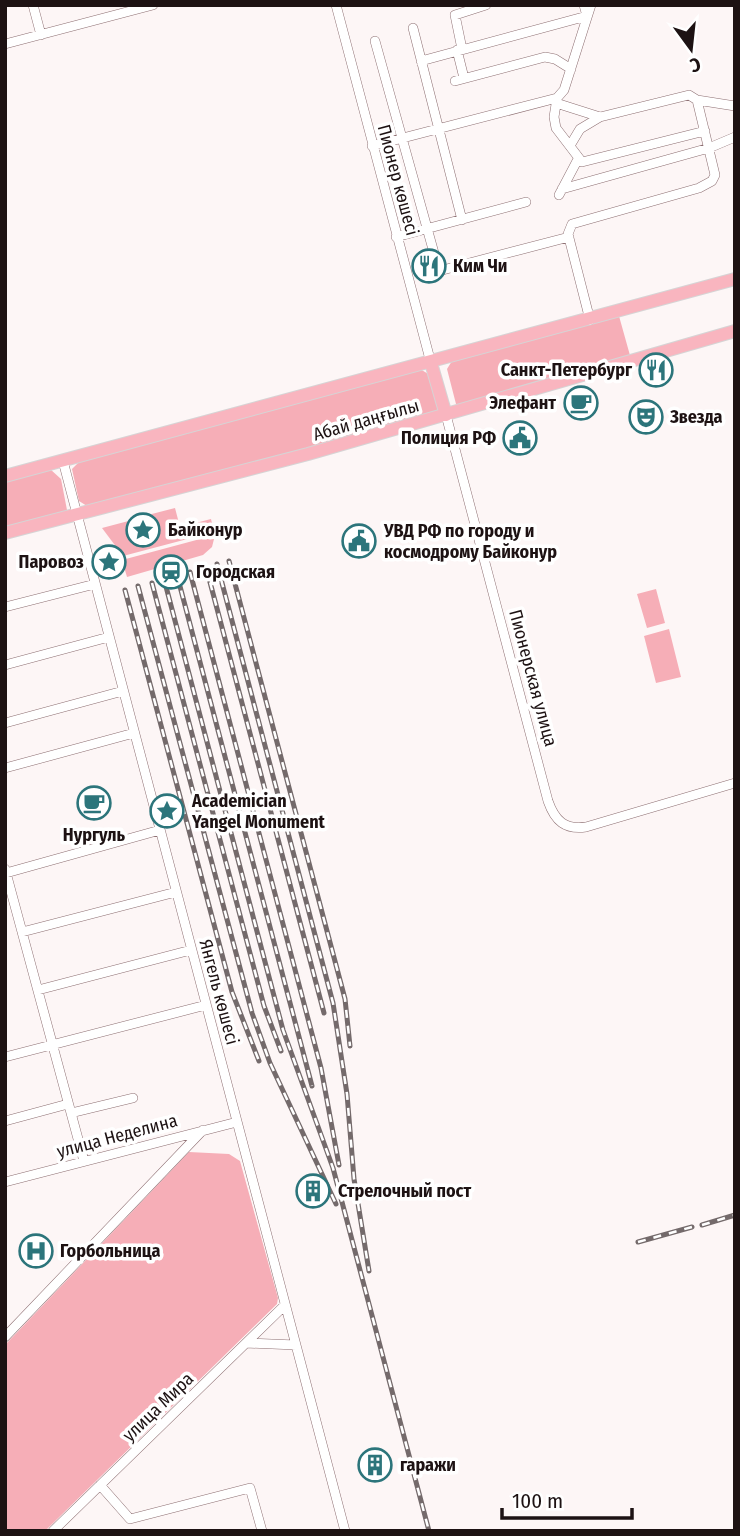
<svg xmlns="http://www.w3.org/2000/svg" width="740" height="1536" viewBox="0 0 740 1536" font-family="'Fira Sans Condensed',sans-serif">
	<rect width="100%" height="100%" fill="#fdf6f6"/>
	<path fill="#f6aeb7" d="M 619,316 L 631,359 L 462,406 L 456,404 L 447,369 L 452,361 Z
		M 420,369 L 430,375 L 439,409 L 435,416 L 87,506 L 79,501 L 72,469 L 80,461 Z
		M 50,469 L 61,479 L 67,510 L 65,514 L 5,530 L 5,479 Z
		M 175,508 L 180,527 L 211,519 L 214,532 L 123,556 L 102,528 L 136,519 L 137,533 L 145,537 L 150,529 L 144,523 L 144,516 Z
		M 215,535 L 212,547 L 203,555 L 127,577 L 122,560 Z
		M 656,589 L 665,623 L 647,628 L 637,594 Z
		M 669,629 L 681,677 L 656,683 L 644,636 Z
		M 189,1152 L 229,1154 L 240,1161 L 278,1298 L 277,1304 L 45,1531 L 5,1531 L 5,1345 Z"/>
	<g fill="none" stroke-linecap="round" stroke-linejoin="round">
		<defs>
			<path id="minor" d="M 33,5 L 41,35
				M 336,5 L 431,363
				M 413,28 L 462,220
				M 375,41 L 439,271 L 569,237
				M 5,44 L 153,5
				M 462,49 L 455,15 L 486,5
				M 457,50 L 464,78
				M 421,61 L 587,16 L 584,5
				M 455,81 L 545,57 L 555,59 L 571,69
				M 557,98 L 554,117 L 556,128 L 582,162 L 705,131
				M 697,100 L 735,106
				M 556,103 L 600,117
				M 571,144 L 580,129 L 600,117 L 689,95 L 697,100 L 715,175 L 712,181 L 699,188 L 572,224 L 568,234 L 590,320
				M 372,146 L 557,98 L 564,90 L 591,5
				M 562,189 L 709,148 L 735,137
				M 559,195 L 578,159
				M 396,237 L 526,202
				M 446,415 L 548,801 C 555,821 565,830 586,827 L 735,783
				M 63,461 L 345,1531
				M 5,607 L 95,584
				M 5,665 L 109,637
				M 5,723 L 123,691
				M 5,768 L 134,733
				M 5,869 L 84,1161
				M 6,873 L 160,830
				M 22,932 L 176,892
				M 38,990 L 191,950
				M 5,1057 L 206,1005
				M 71,1113 L 133,1098
				M 5,1121 L 68,1104
				M 5,1182 L 237,1122
				M 5,1337 L 203,1130
				M 246,1343 L 296,1345
				M 100,1485 L 130,1519 L 250,1488 L 262,1531
				M 53,1531 L 285,1305"/>
			<path id="major" d="M 431,363 L 446,415
				M 5,476 L 735,279
				M 5,533 L 308,454 L 735,331"/>
		</defs>
		<use href="#minor" stroke="#8e7073" stroke-width="10"/>
		<use href="#major" stroke="#d6d4d5" stroke-width="14"/>
		<use href="#minor" stroke="#fff" stroke-width="9"/>
		<use href="#major" stroke="#f9b5bf" stroke-width="12"/>
		<defs>
			<path id="rail" d="M 229,561 L 345,999 L 350,1046
				M 217,564 L 333,1003 L 347,1094 L 354,1179 L 369,1271
				M 206,567 L 324,1013
				M 190,572 L 321,1068 L 339,1165
				M 177,575 L 312,1086
				M 164,579 L 283,1030 L 333,1168 L 429,1531
				M 152,583 L 264,1006 L 281,1051
				M 138,586 L 252,1013 L 270,1063 L 336,1204
				M 125,590 L 232,992 L 259,1061
				M 702,1225 L 735,1215
				M 638,1242 L 692,1227"/>
		</defs>
		<use href="#rail" stroke="#746a6b" stroke-width="5"/>
		<use href="#rail" stroke="#fff" stroke-width="2.5" stroke-dasharray="8" stroke-linecap="butt"/>
	</g>
	<defs>
		<symbol id="restaurant-ring" viewBox="-11 -11 22 22"><circle r="9.5" fill="#fff" stroke="#2c757b" stroke-width="1.5"/><path d="M-5-6h1v4h1v-4h1v4h1v-4h1v5L-1.5 .5V6h-2V.5L-5-1ZM5-6V6H3V1.5H1.5Q1.5-4 5-6Z" fill="#2c757b"/></symbol>
		<symbol id="cafe-ring" viewBox="-11 -11 22 22"><circle r="9.5" fill="#fff" stroke="#2c757b" stroke-width="1.5"/><path d="M-5.5-4.5H6V0H3Q3 3.5 0 3.5H-2.5Q-5.5 3.5-5.5 0ZM3-3.2v2h1.7v-2ZM-6 4.5H4V6H-6Z" fill="#2c757b"/></symbol>
		<symbol id="theatre-ring" viewBox="-11 -11 22 22"><circle r="9.5" fill="#fff" stroke="#2c757b" stroke-width="1.5"/><path d="M-5-5.5Q0-4 5-5.5V0Q5 5 0 6Q-5 5-5 0ZM-3.3-2.5H-1v1.5H-3.3ZM1-2.5H3.3v1.5H1ZM-2.8 1Q0 5.5 2.8 1Z" fill="#2c757b"/></symbol>
		<symbol id="civic-ring" viewBox="-11 -11 22 22"><circle r="9.5" fill="#fff" stroke="#2c757b" stroke-width="1.5"/><path d="M-.6-6.5H3V-4.5H.6V-3L4-1V1h2V6H-6V1h2V-1L-.6-3ZM-1.2 2.5V6h2.4V2.5Z" fill="#2c757b"/></symbol>
		<symbol id="sight-ring" viewBox="-11 -11 22 22"><circle r="9.5" fill="#fff" stroke="#2c757b" stroke-width="1.5"/><path d="M0-6L1.8-2.2L6-1.7L2.9 1.2L3.7 5.4L0 3.3L-3.7 5.4L-2.9 1.2L-6-1.7L-1.8-2.2Z" fill="#2c757b"/></symbol>
		<symbol id="station-ring" viewBox="-11 -11 22 22"><circle r="9.5" fill="#fff" stroke="#2c757b" stroke-width="1.5"/><path d="M-3-6H3Q5-6 5-4V2Q5 4 3 4L4.5 6H3L1.5 4h-3L-3 6H-4.5L-3 4Q-5 4-5 2V-4Q-5-6-3-6ZM-3.5-4v3h7v-3ZM-3.5 1v1.5H-2V1ZM2 1v1.5H3.5V1Z" fill="#2c757b"/></symbol>
		<symbol id="building-ring" viewBox="-11 -11 22 22"><circle r="9.5" fill="#fff" stroke="#2c757b" stroke-width="1.5"/><path d="M-4-6H4V6H1V3H-1V6H-4ZM-2.5-4.3h1.7v1.8h-1.7ZM.8-4.3h1.7v1.8H.8ZM-2.5-1h1.7V.8h-1.7ZM.8-1h1.7V.8H.8Z" fill="#2c757b"/></symbol>
		<symbol id="hospital-ring" viewBox="-11 -11 22 22"><circle r="9.5" fill="#fff" stroke="#2c757b" stroke-width="1.5"/><path d="M-5-5h3v3.5h4V-5h3V5h-3V1.5h-4V5h-3Z" fill="#2c757b"/></symbol>
	</defs>
	<g fill-rule="evenodd">
		<use href="#restaurant-ring" x="410" y="247" width="38" height="38"/>
		<use href="#restaurant-ring" x="637" y="351" width="38" height="38"/>
		<use href="#cafe-ring" x="562" y="384" width="38" height="38"/>
		<use href="#theatre-ring" x="627" y="398" width="38" height="38"/>
		<use href="#civic-ring" x="501" y="419" width="38" height="38"/>
		<use href="#sight-ring" x="124" y="511" width="38" height="38"/>
		<use href="#civic-ring" x="340" y="522" width="38" height="38"/>
		<use href="#sight-ring" x="90" y="543" width="38" height="38"/>
		<use href="#station-ring" x="152" y="553" width="38" height="38"/>
		<use href="#cafe-ring" x="75" y="784" width="38" height="38"/>
		<use href="#sight-ring" x="148" y="792" width="38" height="38"/>
		<use href="#building-ring" x="294" y="1172" width="38" height="38"/>
		<use href="#hospital-ring" x="17" y="1232" width="38" height="38"/>
		<use href="#building-ring" x="356" y="1446" width="38" height="38"/>
	</g>
	<g text-anchor="middle" dominant-baseline="central" stroke-width="7" stroke-linejoin="round" paint-order="stroke">
		<g font-size="18" fill="#1d1213" stroke="#fff">
			<text transform="translate(398 180) rotate(75)">Пионер көшесі</text>
			<text transform="translate(366 420) rotate(-16)">Абай даңғылы</text>
			<text transform="translate(533 678) rotate(75)">Пионерская улица</text>
			<text transform="translate(219 992) rotate(75)">Янгель көшесі</text>
			<text transform="translate(117 1136) rotate(-15)">улица Неделина</text>
			<text transform="translate(158 1407) rotate(-44)">улица Мира</text>
		</g>
		<g font-size="18" font-weight="bold" fill="#1d1213" stroke="#fff" text-anchor="start">
			<text x="453" y="266">Ким Чи</text>
			<text x="632" y="370" text-anchor="end">Санкт-Петербург</text>
			<text x="556" y="403" text-anchor="end">Элефант</text>
			<text x="670" y="417">Звезда</text>
			<text x="496" y="438" text-anchor="end">Полиция РФ</text>
			<text x="168" y="530">Байконур</text>
			<text x="384" y="531">УВД РФ по городу и<tspan x="384" dy="21">космодрому Байконур</tspan></text>
			<text x="84" y="562" text-anchor="end">Паровоз</text>
			<text x="196" y="572">Городская</text>
			<text x="192" y="801">Academician<tspan x="192" dy="21">Yangel Monument</tspan></text>
			<text x="94" y="835" text-anchor="middle">Нургуль</text>
			<text x="338" y="1191">Стрелочный пост</text>
			<text x="60" y="1251">Горбольница</text>
			<text x="400" y="1465">гаражи</text>
		</g>
	</g>
	<rect width="740" height="1536" fill="none" stroke="#1d1213" stroke-width="14"/>
	<g transform="translate(691 49) rotate(165)" stroke="#ffffff" stroke-width="5" paint-order="stroke">
	<path d="M0-5L12 26L0 18L-12 26Z" fill="#1d1213"/>
	<text y="-10" font-size="19" font-weight="bold" text-anchor="middle" fill="#1d1213">С</text>
	</g>
	<path d="M502 1508v10h130v-10" fill="none" stroke="#1d1213" stroke-width="3.5"/>
	<text x="512" y="1508" font-size="21" fill="#1d1213" stroke="#ffffff" stroke-width="5" paint-order="stroke">100 m</text>
</svg>
